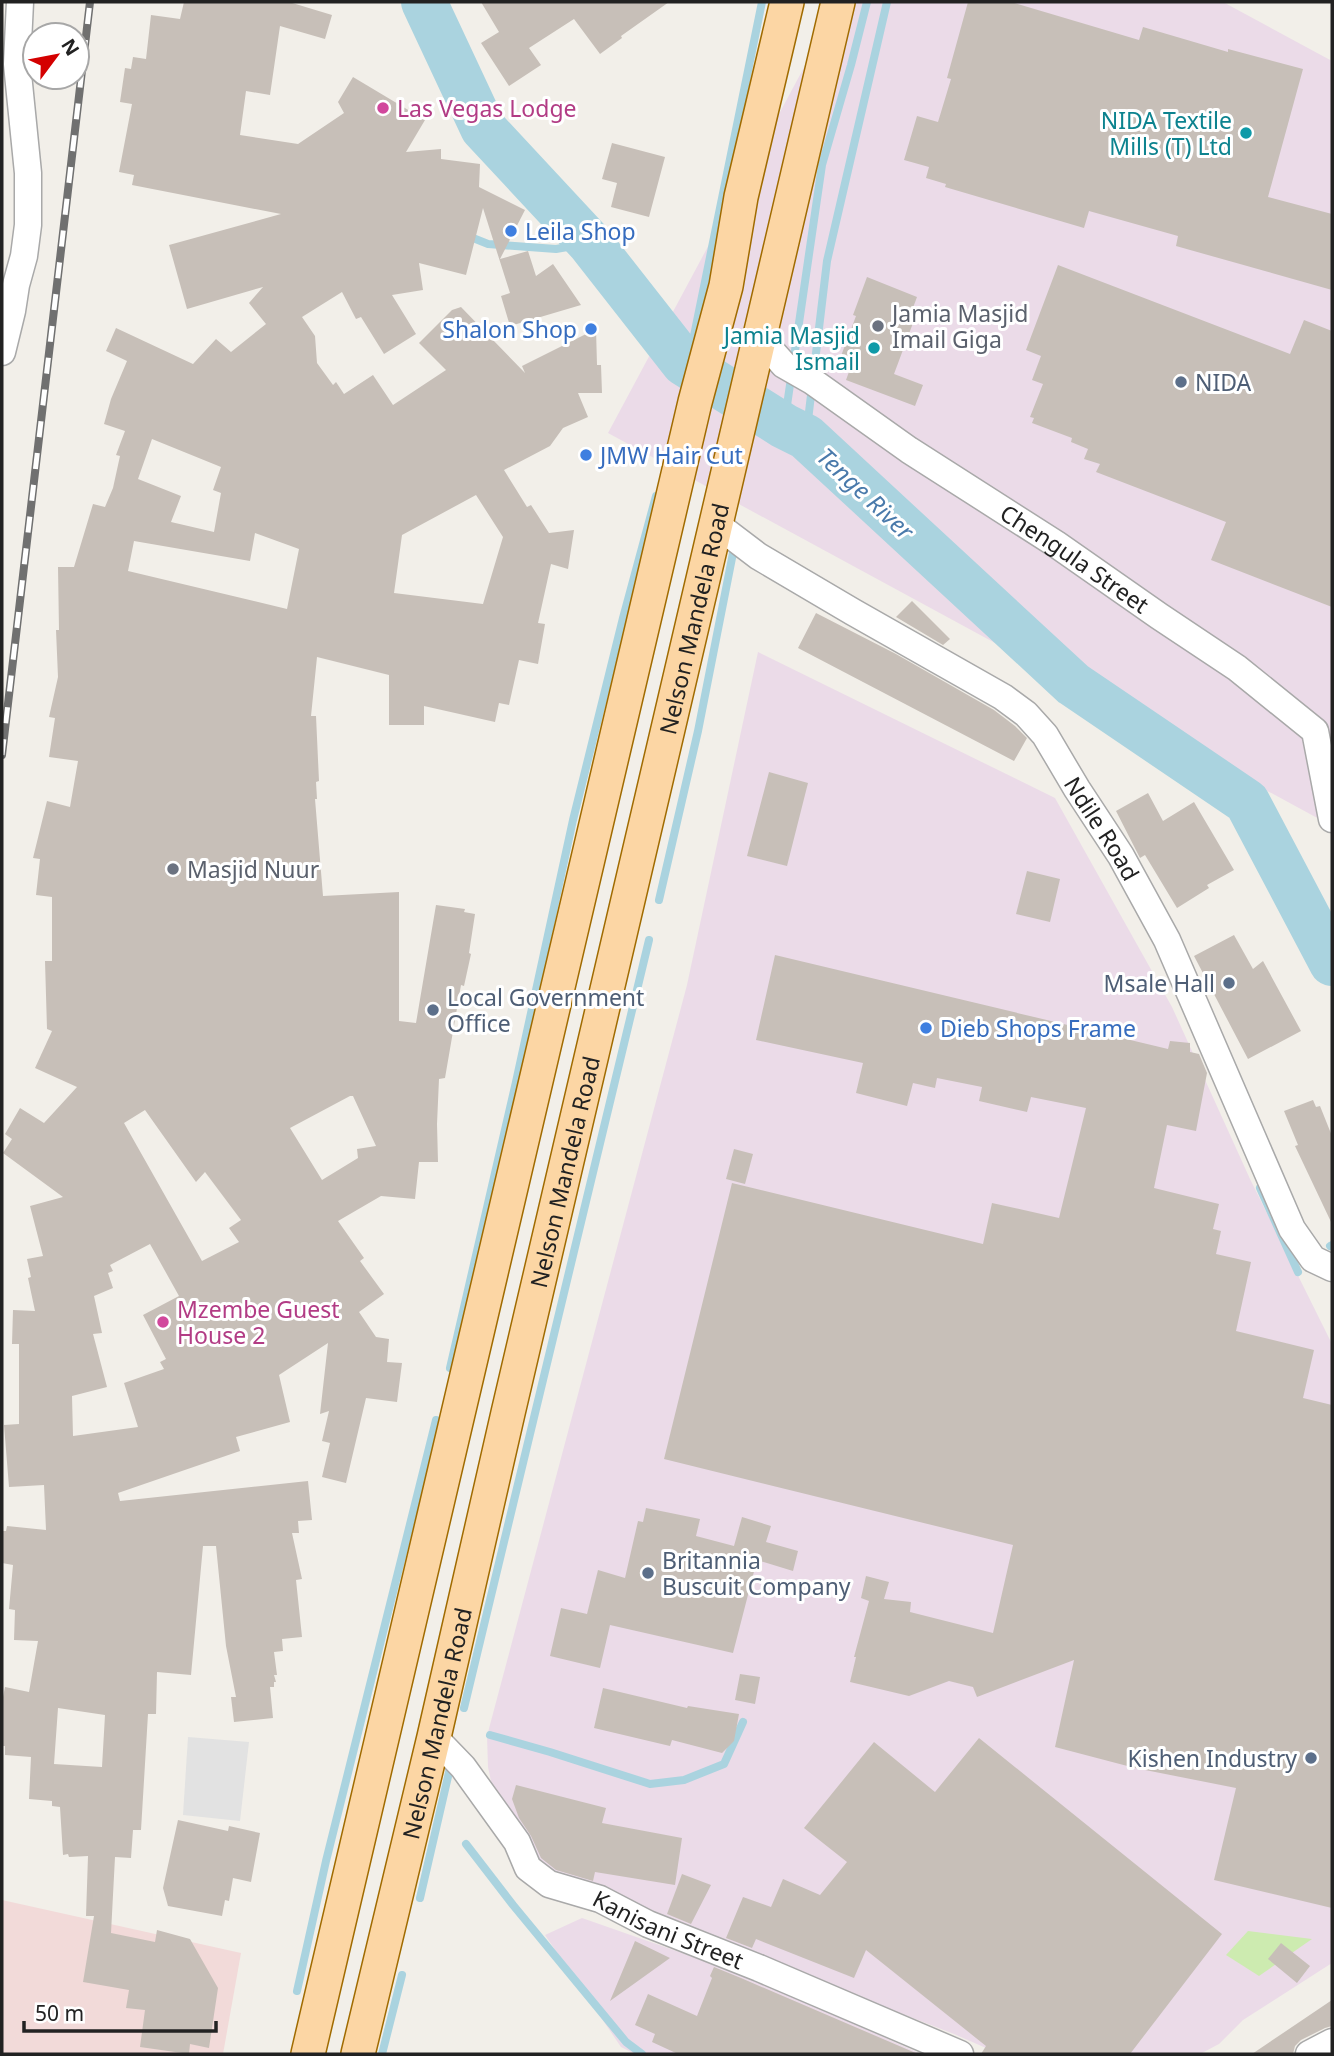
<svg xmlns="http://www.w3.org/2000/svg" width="1334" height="2056" viewBox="0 0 1334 2056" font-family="'Noto Sans',sans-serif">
	<rect width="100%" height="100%" fill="#f2efe9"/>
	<path fill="#f2dad9" d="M 2,1900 L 241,1953 L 223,2054 L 2,2054 Z"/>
	<path fill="#ebdbe8" d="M 839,2 L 1223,2 L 1332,61 L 1332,826 L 608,433 Z
		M 758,652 L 1055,798 L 1172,1007 L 1250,1179 L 1332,1344 L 1332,1963 L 1243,2020 L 1219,2044 L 1200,2054 L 1072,2054 L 1055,2043 L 1036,2054 L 1014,2054 L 1010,2051 L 1002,2054 L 993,2054 L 986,2048 L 954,2034 L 540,1873 L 494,1795 L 488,1767 L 487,1736 L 687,985 Z
		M 582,1918 L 682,1953 L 782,1991 L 921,2054 L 635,2054 L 621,2047 L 545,1935 Z"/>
	<path fill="#cdebb0" d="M 1248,1931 L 1312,1939 L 1259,1976 L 1226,1955 Z"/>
	<path fill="#e2e2e2" d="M 188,1737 L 249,1742 L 240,1821 L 183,1815 Z"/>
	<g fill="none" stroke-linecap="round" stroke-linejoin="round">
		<path stroke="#aad3df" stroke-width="8" d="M 468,236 L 488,244 L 556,249 L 590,243
			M 688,365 L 762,2
			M 784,426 L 822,165 L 851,65 L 867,2
			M 806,437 L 827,261 L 887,2
			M 659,900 L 698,731 L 733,553
			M 1260,1188 L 1298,1272
			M 1330,1246 L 1332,1245
			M 450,1368 L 516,1082 L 573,820 L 623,618 L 656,496
			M 464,1708 L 649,940
			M 490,1735 L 550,1752 L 650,1784 L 684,1780 L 724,1764 L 743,1722
			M 466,1844 L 513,1905 L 626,2042 L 642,2054
			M 420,1898 L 450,1768
			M 297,1991 L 326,1861 L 436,1420
			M 382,2054 L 402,1975"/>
		<path stroke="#aad3df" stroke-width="46" d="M 424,2 L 483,128 L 590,243 L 684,363 L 784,426 L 806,437 L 1073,684 L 1247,802 L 1332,963"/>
	</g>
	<path fill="#c7bfb8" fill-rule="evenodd" d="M 184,2 L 289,2 L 332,15 L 325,39 L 280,26 L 270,95 L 246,91 L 240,135 L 298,144 L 344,113 L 338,102 L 353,77 L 425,120 L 406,152 L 441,149 L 441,159 L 480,164 L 479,187 L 525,210 L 500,259 L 528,251 L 536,276 L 553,264 L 581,305 L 510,326 L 501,296 L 510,293 L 483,208 L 466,275 L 419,263 L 423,290 L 392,295 L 416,334 L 384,354 L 361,317 L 356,319 L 342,292 L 302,317 L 315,336 L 317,363 L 333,385 L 336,382 L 344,394 L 373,375 L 393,405 L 446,370 L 419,343 L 452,310 L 461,307 L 525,373 L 522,366 L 596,329 L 597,365 L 601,365 L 602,393 L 578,393 L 588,417 L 563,428 L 550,446 L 504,470 L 527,507 L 531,505 L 549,533 L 574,530 L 568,569 L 551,564 L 538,623 L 545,624 L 538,664 L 519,660 L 509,705 L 499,703 L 495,722 L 424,706 L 424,725 L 389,725 L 389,675 L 317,657 L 311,716 L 316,716 L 319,781 L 316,782 L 317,799 L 315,799 L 323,896 L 399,892 L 399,1021 L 416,1023 L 436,905 L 465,909 L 464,912 L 475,914 L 469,953 L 471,954 L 464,986 L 461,985 L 445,1078 L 439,1079 L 437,1124 L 438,1162 L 419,1162 L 415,1199 L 381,1196 L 338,1221 L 364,1258 L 360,1261 L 384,1294 L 359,1312 L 376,1337 L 389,1339 L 387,1362 L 402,1363 L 397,1402 L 366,1398 L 346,1483 L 322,1477 L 330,1443 L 322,1441 L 329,1411 L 320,1414 L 328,1343 L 279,1375 L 290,1422 L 236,1437 L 240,1451 L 118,1493 L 120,1501 L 308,1481 L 312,1520 L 298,1521 L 299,1533 L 292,1533 L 302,1579 L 296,1580 L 302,1637 L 282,1639 L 283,1651 L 274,1652 L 277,1675 L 274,1675 L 276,1682 L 274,1682 L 274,1687 L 270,1687 L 273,1718 L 234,1722 L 231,1697 L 236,1697 L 226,1646 L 216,1546 L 203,1546 L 191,1675 L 157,1672 L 156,1714 L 148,1714 L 141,1830 L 133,1830 L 131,1858 L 115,1857 L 111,1933 L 155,1942 L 157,1930 L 190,1939 L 218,1988 L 209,2048 L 190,2044 L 189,2054 L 140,2047 L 145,2010 L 126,2008 L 129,1990 L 83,1982 L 94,1916 L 86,1916 L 88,1856 L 69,1857 L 68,1854 L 63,1855 L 60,1807 L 52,1806 L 52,1801 L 29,1799 L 31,1757 L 5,1755 L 5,1746 L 2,1746 L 2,1702 L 5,1687 L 29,1692 L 38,1641 L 14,1640 L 15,1610 L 9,1609 L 13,1565 L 2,1563 L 2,1531 L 6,1531 L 7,1526 L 46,1530 L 44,1485 L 9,1487 L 4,1425 L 19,1424 L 19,1344 L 12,1344 L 13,1310 L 35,1311 L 28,1278 L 31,1277 L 27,1259 L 43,1256 L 30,1206 L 63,1197 L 3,1153 L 12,1139 L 5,1134 L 20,1108 L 44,1123 L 77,1087 L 35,1068 L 52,1031 L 47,1029 L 45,961 L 52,961 L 52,897 L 36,895 L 40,859 L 33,858 L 47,801 L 70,807 L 78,761 L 49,757 L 55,718 L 49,717 L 58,677 L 56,630 L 59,630 L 58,567 L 74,567 L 93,504 L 105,507 L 113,488 L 120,456 L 116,455 L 125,431 L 104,424 L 111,399 L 127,361 L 106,351 L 116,328 L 193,364 L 216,339 L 231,352 L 266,324 L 249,303 L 263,287 L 187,309 L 169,245 L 281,214 L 132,185 L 134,175 L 119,172 L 132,104 L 120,102 L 125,68 L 131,69 L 133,57 L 146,59 L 151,15 L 180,19 ZM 152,439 L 221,467 L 213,490 L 221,493 L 214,532 L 171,522 L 181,496 L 138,479 ZM 476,495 L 503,537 L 483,604 L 394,593 L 402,535 ZM 255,533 L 299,549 L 287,609 L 128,571 L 134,541 L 250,561 ZM 350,1096 L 353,1096 L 376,1146 L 357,1149 L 358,1158 L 322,1180 L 290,1128 ZM 145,1110 L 196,1182 L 205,1172 L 241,1220 L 229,1228 L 239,1242 L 202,1261 L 124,1123 ZM 150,1244 L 179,1296 L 143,1315 L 166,1359 L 160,1362 L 164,1369 L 124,1383 L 138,1427 L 73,1436 L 72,1396 L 107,1387 L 93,1334 L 102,1333 L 94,1296 L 113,1288 L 108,1273 L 113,1271 L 110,1265 ZM 58,1708 L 105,1715 L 102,1767 L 54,1764 Z
		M 481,2 L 669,2 L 621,36 L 622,38 L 600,54 L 574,19 L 529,48 L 541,65 L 509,86 L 481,43 L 499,32 Z
		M 968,2 L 1011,2 L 1139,40 L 1143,27 L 1228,52 L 1228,49 L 1303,69 L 1268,197 L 1332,214 L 1332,290 L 1176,246 L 1178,236 L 1089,211 L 1084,228 L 945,187 L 946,184 L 926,178 L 929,167 L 904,160 L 917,116 L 938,122 L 951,79 L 947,78 Z
		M 612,143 L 665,157 L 649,217 L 611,207 L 617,183 L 602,179 Z
		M 1058,265 L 1290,354 L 1304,320 L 1332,331 L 1332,607 L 1211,560 L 1226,522 L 1096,472 L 1100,464 L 1084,459 L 1088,449 L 1071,442 L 1072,438 L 1032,423 L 1034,418 L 1030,417 L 1043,384 L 1032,380 L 1041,356 L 1026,350 Z
		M 867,277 L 917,297 L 911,313 L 916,315 L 894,374 L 923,385 L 915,406 L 846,380 L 850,369 L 838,364 L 856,316 L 853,315 Z
		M 912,601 L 950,639 L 943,645 L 896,617 Z
		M 816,613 L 896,654 L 994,710 L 1015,726 L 1027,738 L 1014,761 L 798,648 Z
		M 769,772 L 808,783 L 787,866 L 747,856 Z
		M 1148,793 L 1163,821 L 1194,802 L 1234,870 L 1207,885 L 1209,888 L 1177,908 L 1145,855 L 1140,858 L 1116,811 Z
		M 1027,871 L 1060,879 L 1050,922 L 1016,914 Z
		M 1234,935 L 1253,969 L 1263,961 L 1301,1031 L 1248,1059 L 1194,956 Z
		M 775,955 L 1168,1049 L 1170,1041 L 1190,1043 L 1190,1052 L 1199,1054 L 1207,1073 L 1196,1131 L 1167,1125 L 1154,1188 L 1219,1204 L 1213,1229 L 1221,1231 L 1216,1254 L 1251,1262 L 1236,1331 L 1314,1350 L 1303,1398 L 1332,1405 L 1332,1908 L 1214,1880 L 1236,1788 L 1135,1768 L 1055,1747 L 1074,1660 L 977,1697 L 973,1687 L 949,1681 L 909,1696 L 850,1682 L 856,1657 L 854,1657 L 869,1601 L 861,1598 L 866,1576 L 889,1582 L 884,1599 L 911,1602 L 910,1612 L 993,1633 L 1013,1545 L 664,1459 L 732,1183 L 983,1244 L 992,1203 L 1059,1218 L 1086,1108 L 1031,1097 L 1027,1112 L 979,1101 L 982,1087 L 937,1078 L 935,1088 L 913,1083 L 907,1106 L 856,1093 L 863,1063 L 756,1040 Z
		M 1313,1100 L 1316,1107 L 1320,1106 L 1332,1136 L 1332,1224 L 1295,1146 L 1298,1145 L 1284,1111 Z
		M 734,1149 L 753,1154 L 745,1184 L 726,1179 Z
		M 646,1508 L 700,1519 L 696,1536 L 734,1546 L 742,1517 L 771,1526 L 766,1542 L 798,1551 L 793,1571 L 757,1560 L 733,1653 L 610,1625 L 600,1668 L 550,1656 L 561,1608 L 587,1614 L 598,1570 L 625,1578 L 638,1521 L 643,1522 Z
		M 740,1674 L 760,1677 L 755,1704 L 735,1700 Z
		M 603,1688 L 687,1708 L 688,1706 L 739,1714 L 734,1741 L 722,1753 L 672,1740 L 670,1746 L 594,1728 Z
		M 979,1738 L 1222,1934 L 1130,2054 L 981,2054 L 986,2046 L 866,1950 L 854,1978 L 756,1939 L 752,1948 L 726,1938 L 743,1897 L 771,1907 L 783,1879 L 820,1895 L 847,1862 L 804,1828 L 874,1742 L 935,1792 Z
		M 516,1785 L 606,1808 L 602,1823 L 682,1838 L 675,1885 L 595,1872 L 593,1881 L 556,1870 L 541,1858 L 531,1836 L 519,1818 L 512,1799 Z
		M 178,1820 L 228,1831 L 229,1826 L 260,1833 L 251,1882 L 233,1878 L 229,1901 L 225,1900 L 222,1916 L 168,1906 L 163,1888 Z
		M 682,1874 L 711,1885 L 691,1924 L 667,1914 Z
		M 635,1941 L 670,1958 L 610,2001 Z
		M 1281,1943 L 1310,1966 L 1297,1983 L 1268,1959 Z
		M 714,1967 L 741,1978 L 918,2054 L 678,2054 L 652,2042 L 655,2034 L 635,2025 L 648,1994 L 697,2016 L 712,1978 L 710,1976 Z
		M 1332,2000 L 1332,2026 L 1325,2028 L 1301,2040 L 1295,2046 L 1293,2054 L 1252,2054 Z"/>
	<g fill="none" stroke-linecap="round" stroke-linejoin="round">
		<defs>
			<g id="minor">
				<path id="s1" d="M 759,337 L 784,365 L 812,381 L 909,450 L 1056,544 L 1159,616 L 1237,668 L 1315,731 L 1332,819"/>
				<path d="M 2,352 L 12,311 L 16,285 L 24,256 L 28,225 L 28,173 L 17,64 L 20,2"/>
				<path id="s2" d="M 716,524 L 758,556 L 853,612 L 1003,697 L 1026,714 L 1045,735 L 1077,789 L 1121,856 L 1167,940 L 1292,1229 L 1313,1259 L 1332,1268"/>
				<path id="s3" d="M 434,1737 L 463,1767 L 517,1842 L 528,1868 L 549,1884 L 600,1899 L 648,1924 L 759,1968 L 960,2054"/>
				<path d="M 1309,2054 L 1332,2042"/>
			</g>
			<g id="major">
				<path d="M 308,2054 L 695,402 L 726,286 L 741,197 L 787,2"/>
				<path id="s4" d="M 358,2054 L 434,1737 L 508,1413 L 838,2"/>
			</g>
		</defs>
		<use href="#minor" stroke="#a9a9a9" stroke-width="29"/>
		<use href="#major" stroke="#a06b00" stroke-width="36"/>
		<use href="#minor" stroke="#fff" stroke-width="26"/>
		<use href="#major" stroke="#fcd6a4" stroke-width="33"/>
		<defs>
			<path id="rail" d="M 2,755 L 90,2"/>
		</defs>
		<use href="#rail" stroke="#707070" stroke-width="8"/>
		<use href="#rail" stroke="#fff" stroke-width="5" stroke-dasharray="16" stroke-linecap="butt"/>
	</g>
	<g fill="#d1479c" stroke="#fff" stroke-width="2.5">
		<circle cx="383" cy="108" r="7"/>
		<circle cx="163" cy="1322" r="7"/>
	</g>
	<g fill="#0f9aa8" stroke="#fff" stroke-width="2.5">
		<circle cx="1246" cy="133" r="7"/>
		<circle cx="874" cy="348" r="7"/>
	</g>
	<g fill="#3f7fe0" stroke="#fff" stroke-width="2.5">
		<circle cx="511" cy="231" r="7"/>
		<circle cx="591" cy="329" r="7"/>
		<circle cx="586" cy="455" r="7"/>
		<circle cx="926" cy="1028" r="7"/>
	</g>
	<g fill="#6b7280" stroke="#fff" stroke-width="2.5">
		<circle cx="878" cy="326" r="7"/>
		<circle cx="173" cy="869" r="7"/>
	</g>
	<g fill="#5c6f8a" stroke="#fff" stroke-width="2.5">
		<circle cx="1181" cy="382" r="7"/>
		<circle cx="1229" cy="983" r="7"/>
		<circle cx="433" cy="1010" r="7"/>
		<circle cx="648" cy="1573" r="7"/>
		<circle cx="1311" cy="1758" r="7"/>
	</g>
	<g text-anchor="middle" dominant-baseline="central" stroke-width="6" stroke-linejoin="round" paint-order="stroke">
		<g font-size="23" fill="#b23c85" stroke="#fff" text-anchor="start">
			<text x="397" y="108">Las Vegas Lodge</text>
			<text x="177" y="1309">Mzembe Guest<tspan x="177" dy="26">House 2</tspan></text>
		</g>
		<g font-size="23" fill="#0d838f" stroke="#fff" text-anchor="end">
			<text x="1232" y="120">NIDA Textile<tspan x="1232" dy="26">Mills (T) Ltd</tspan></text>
			<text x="860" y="335">Jamia Masjid<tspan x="860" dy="26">Ismail</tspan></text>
		</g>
		<g font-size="23" fill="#366cbe" stroke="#fff" text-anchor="start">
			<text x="525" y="231">Leila Shop</text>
			<text x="577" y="329" text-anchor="end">Shalon Shop</text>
			<text x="600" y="455">JMW Hair Cut</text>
			<text x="940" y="1028">Dieb Shops Frame</text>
		</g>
		<g font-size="23" fill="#5b616d" stroke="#fff" text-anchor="start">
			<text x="892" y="313">Jamia Masjid<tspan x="892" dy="26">Imail Giga</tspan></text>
			<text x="187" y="869">Masjid Nuur</text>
		</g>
		<g font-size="23" fill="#4e5e75" stroke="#fff" text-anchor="start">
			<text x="1195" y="382">NIDA</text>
			<text x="1215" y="983" text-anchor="end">Msale Hall</text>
			<text x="447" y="997">Local Government<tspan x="447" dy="26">Office</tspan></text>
			<text x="662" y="1560">Britannia<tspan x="662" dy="26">Buscuit Company</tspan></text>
			<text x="1297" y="1758" text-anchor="end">Kishen Industry</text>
		</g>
		<g font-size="23" fill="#222" stroke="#fff">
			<text stroke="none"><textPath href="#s1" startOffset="387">Chengula Street</textPath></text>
			<text stroke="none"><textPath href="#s4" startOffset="1474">Nelson Mandela Road</textPath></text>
			<text stroke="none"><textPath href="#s2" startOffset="502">Ndile Road</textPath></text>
			<text stroke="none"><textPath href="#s4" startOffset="906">Nelson Mandela Road</textPath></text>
			<text stroke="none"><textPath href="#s4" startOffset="340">Nelson Mandela Road</textPath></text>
			<text stroke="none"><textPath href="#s3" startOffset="317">Kanisani Street</textPath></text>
		</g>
		<g font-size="24" font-style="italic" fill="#4a7aab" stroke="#fff">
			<text transform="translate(866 493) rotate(43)">Tenge River</text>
		</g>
	</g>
	<rect width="1334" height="2056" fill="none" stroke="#222222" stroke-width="7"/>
	<g transform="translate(56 56) rotate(58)"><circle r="33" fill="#ffffff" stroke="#a7a7a7" stroke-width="2"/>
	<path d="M0-5L12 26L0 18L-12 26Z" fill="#d40000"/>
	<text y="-10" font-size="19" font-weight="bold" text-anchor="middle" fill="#222222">N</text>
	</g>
	<path d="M24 2021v10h192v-10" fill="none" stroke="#222222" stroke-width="3.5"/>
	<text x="35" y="2021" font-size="21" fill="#222222" stroke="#ffffff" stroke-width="5" paint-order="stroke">50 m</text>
</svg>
